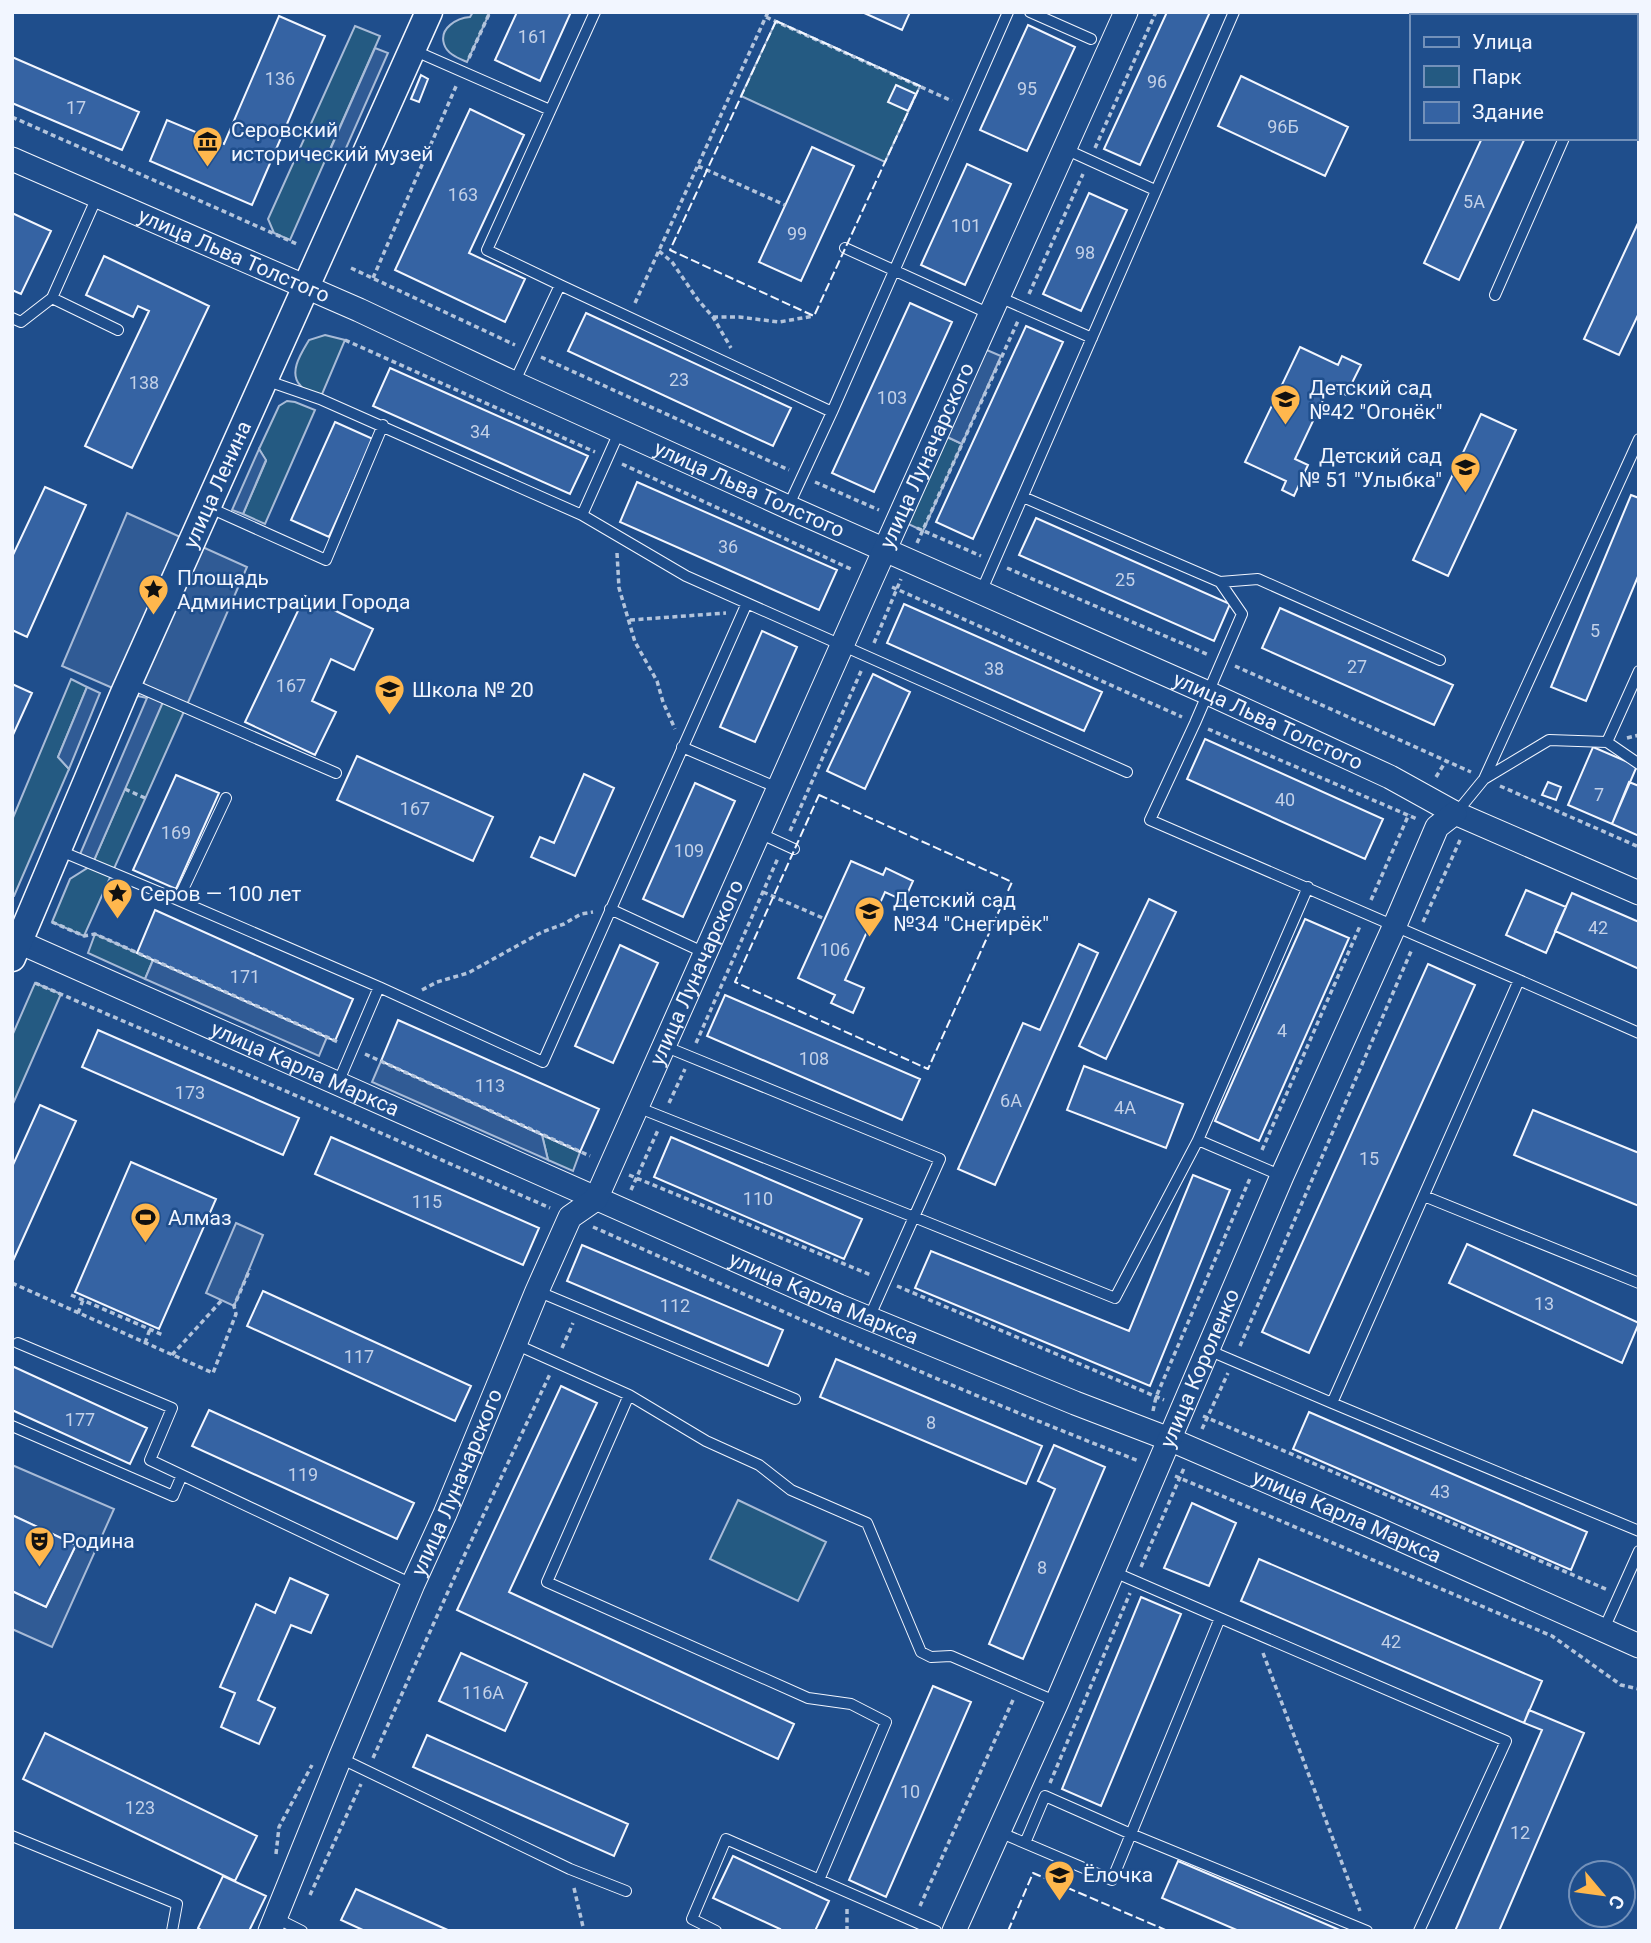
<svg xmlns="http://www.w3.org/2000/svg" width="1651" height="1943" viewBox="0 0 1651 1943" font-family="Roboto,sans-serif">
	<rect width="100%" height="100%" fill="#1f4e8c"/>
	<path fill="#245a82" stroke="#a8bbd7" stroke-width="2" d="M 473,12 L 490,12 L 467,62 C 458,58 447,54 444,44 C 439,28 457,18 470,17 Z
		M 776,21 L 920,86 L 885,162 L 741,96 Z
		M 355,26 L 380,36 L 290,240 L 274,233 L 268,219 Z
		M 325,335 L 345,340 L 320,399 C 314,395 304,391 300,385 C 288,372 302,352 309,340 Z
		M 287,401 L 295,402 L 315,410 L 265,524 L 243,514 L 266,461 L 259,449 L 279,406 Z
		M 943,435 L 962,444 L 923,531 L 904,522 Z
		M 71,679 L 87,687 L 58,757 L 69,769 L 14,896 L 12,896 L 12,820 Z
		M 164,698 L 186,707 L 84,936 L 52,922 L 70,879 L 92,865 Z
		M 95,934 L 153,960 L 145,979 L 88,953 Z
		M 35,983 L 61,994 L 12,1106 L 12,1036 Z
		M 542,1135 L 580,1152 L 573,1171 L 548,1160 Z
		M 738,1500 L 826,1542 L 798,1601 L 710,1559 Z"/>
	<path fill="#305b95" stroke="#a8bbd7" stroke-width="2" d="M 375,48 L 388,53 L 343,155 L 330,150 Z
		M 982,348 L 1001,356 L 962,444 L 943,435 Z
		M 259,449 L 266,460 L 243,514 L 232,510 Z
		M 127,513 L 247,567 L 186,707 L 163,702 L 92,865 L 78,859 L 147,698 L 124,693 L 62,666 Z
		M 87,687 L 100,693 L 69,769 L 58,757 Z
		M 153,960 L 327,1037 L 319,1056 L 145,979 Z
		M 381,1061 L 542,1135 L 548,1160 L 372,1082 Z
		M 236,1223 L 263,1235 L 234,1306 L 206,1293 Z
		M 12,1465 L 114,1509 L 52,1647 L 12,1629 L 12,1591 L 46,1607 L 76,1545 L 12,1515 Z"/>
	<path fill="#3563a3" stroke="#f2f6ff" stroke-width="2" d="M 517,12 L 571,12 L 540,81 L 495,60 Z
		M 862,12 L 910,12 L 902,30 Z
		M 1167,12 L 1210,12 L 1140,165 L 1104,149 Z
		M 1541,12 L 1584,12 L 1582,16 L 1539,16 Z
		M 279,16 L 325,36 L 252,205 L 150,161 L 167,120 L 224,144 Z
		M 1028,25 L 1075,47 L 1027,151 L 980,130 Z
		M 12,57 L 139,112 L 122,150 L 12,103 Z
		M 421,75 L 428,79 L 419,102 L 411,99 Z
		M 1241,76 L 1348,127 L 1325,176 L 1218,126 Z
		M 896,85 L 916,94 L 908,111 L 888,102 Z
		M 470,109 L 524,135 L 469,253 L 525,279 L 505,322 L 395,270 Z
		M 1482,138 L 1525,138 L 1459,280 L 1424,263 Z
		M 812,147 L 854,166 L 801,281 L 759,262 Z
		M 967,164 L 1011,184 L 965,285 L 921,265 Z
		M 1089,193 L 1127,210 L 1081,311 L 1043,294 Z
		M 12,213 L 51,231 L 21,294 L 12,290 Z
		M 1639,221 L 1639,313 L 1619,355 L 1584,339 Z
		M 104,256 L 209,306 L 132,468 L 85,446 L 149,311 L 138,306 L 133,317 L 86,295 Z
		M 910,303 L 952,322 L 874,492 L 832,473 Z
		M 586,313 L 791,408 L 773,446 L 568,351 Z
		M 1026,326 L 1063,342 L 973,539 L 936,522 Z
		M 1300,347 L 1338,365 L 1342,356 L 1361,365 L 1346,395 L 1329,387 L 1295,459 L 1308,465 L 1294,496 L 1282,490 L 1286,481 L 1245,462 Z
		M 390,368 L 588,456 L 570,494 L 373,406 Z
		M 1481,414 L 1516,430 L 1448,576 L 1413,560 Z
		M 335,422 L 373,439 L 329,537 L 291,520 Z
		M 637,482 L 837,570 L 819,610 L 620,522 Z
		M 45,487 L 86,505 L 27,637 L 12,630 L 12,557 Z
		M 1631,495 L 1639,498 L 1639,574 L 1586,701 L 1551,687 Z
		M 1036,518 L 1230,604 L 1214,641 L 1019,555 Z
		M 305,596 L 373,629 L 354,670 L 331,659 L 312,701 L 336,712 L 315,755 L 245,722 Z
		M 904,604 L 1102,692 L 1084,731 L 887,643 Z
		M 1280,608 L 1453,685 L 1434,725 L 1262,648 Z
		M 762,631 L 797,647 L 755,742 L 720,727 Z
		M 873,674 L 910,692 L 865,789 L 827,771 Z
		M 12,684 L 32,693 L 12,737 Z
		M 1205,739 L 1383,819 L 1365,859 L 1187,779 Z
		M 1593,747 L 1637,766 L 1612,824 L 1568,805 Z
		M 357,756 L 493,817 L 473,861 L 337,800 Z
		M 584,774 L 614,788 L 575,876 L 531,857 L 540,837 L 554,843 Z
		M 176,775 L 219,793 L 176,889 L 133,870 Z
		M 1548,782 L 1561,787 L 1556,800 L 1542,795 Z
		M 1629,782 L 1639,786 L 1639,836 L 1612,824 Z
		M 695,783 L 735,801 L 683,917 L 643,899 Z
		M 851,861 L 883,875 L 886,868 L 913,881 L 904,901 L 885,892 L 845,980 L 864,988 L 853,1013 L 831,1003 L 835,995 L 798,978 Z
		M 1526,890 L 1566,907 L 1546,953 L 1506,935 Z
		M 1572,893 L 1639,922 L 1639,969 L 1555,931 Z
		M 1149,899 L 1176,912 L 1106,1059 L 1079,1046 Z
		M 155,910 L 353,999 L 335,1041 L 137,953 Z
		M 1305,919 L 1349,938 L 1259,1141 L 1215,1121 Z
		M 1079,944 L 1098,953 L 995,1185 L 958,1169 L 1023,1023 L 1040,1030 Z
		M 620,945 L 658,963 L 613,1063 L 575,1046 Z
		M 1428,964 L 1475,985 L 1309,1353 L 1262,1332 Z
		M 725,995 L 920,1079 L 902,1120 L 707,1036 Z
		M 398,1020 L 599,1109 L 580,1152 L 381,1061 Z
		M 98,1030 L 299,1118 L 283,1155 L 82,1067 Z
		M 1084,1066 L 1183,1104 L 1166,1148 L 1067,1110 Z
		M 40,1105 L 76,1121 L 12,1263 L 12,1167 Z
		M 1533,1110 L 1639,1153 L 1639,1206 L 1514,1155 Z
		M 331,1137 L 539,1228 L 523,1265 L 315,1174 Z
		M 671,1137 L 862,1219 L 844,1259 L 654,1177 Z
		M 131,1162 L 216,1199 L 159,1329 L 75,1292 Z
		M 1193,1175 L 1230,1190 L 1150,1386 L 915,1288 L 931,1251 L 1129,1331 Z
		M 1467,1244 L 1639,1323 L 1622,1363 L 1449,1283 Z
		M 582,1245 L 783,1330 L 768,1366 L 567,1281 Z
		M 263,1291 L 471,1386 L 455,1421 L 247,1326 Z
		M 836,1359 L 1042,1446 L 1026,1484 L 820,1397 Z
		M 12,1366 L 147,1428 L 130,1464 L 12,1410 Z
		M 561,1386 L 597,1403 L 509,1592 L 794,1724 L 778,1759 L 457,1610 Z
		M 209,1410 L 414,1503 L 397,1539 L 192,1446 Z
		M 1309,1412 L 1587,1532 L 1571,1570 L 1293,1449 Z
		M 1054,1445 L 1105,1467 L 1023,1659 L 989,1644 L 1055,1489 L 1038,1481 Z
		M 1192,1503 L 1236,1523 L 1209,1586 L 1164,1568 Z
		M 12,1515 L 76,1545 L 46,1607 L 12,1591 Z
		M 1259,1559 L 1542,1681 L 1524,1723 L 1241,1601 Z
		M 290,1578 L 328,1595 L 311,1633 L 291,1625 L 258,1700 L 275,1708 L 259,1744 L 221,1727 L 235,1693 L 220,1687 L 256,1604 L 275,1613 Z
		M 1141,1597 L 1181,1614 L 1101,1806 L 1062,1789 Z
		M 461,1653 L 527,1683 L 505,1731 L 439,1701 Z
		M 933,1686 L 971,1702 L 886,1897 L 849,1880 Z
		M 1529,1710 L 1584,1733 L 1499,1931 L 1455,1931 L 1542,1730 L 1524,1723 Z
		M 45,1733 L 257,1836 L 235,1881 L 23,1779 Z
		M 427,1735 L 628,1824 L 614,1856 L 413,1767 Z
		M 733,1856 L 829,1901 L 815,1931 L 779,1931 L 780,1929 L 713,1898 Z
		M 1178,1861 L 1342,1931 L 1239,1931 L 1162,1898 Z
		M 223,1876 L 266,1896 L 249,1931 L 203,1931 L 198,1928 Z
		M 356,1889 L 450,1931 L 365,1931 L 341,1920 Z"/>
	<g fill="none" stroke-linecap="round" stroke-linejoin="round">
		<defs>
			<path id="service" d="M 1030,12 L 1091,39
				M 1618,16 L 1620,12
				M 413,50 L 550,110
				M 1065,149 L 1155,190
				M 97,197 L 52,298 L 118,330
				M 845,248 L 990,314
				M 560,285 L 832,412 L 1008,12
				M 1495,295 L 1564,138
				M 999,297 L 1092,338
				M 12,318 L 21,322 L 52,298
				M 265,380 L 320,399 L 582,515 L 686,576 L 1127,772
				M 514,383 L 560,285 L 487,250 L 595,12
				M 1023,497 L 1220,582 L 1258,579 L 1440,660
				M 208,507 L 326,560 L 383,425
				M 788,507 L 832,412
				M 582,515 L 620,430
				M 981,592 L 1234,12
				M 129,683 L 336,773
				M 1607,742 L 1639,764
				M 682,747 L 778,788
				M 1484,779 L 1549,740 L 1607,742 L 1639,671
				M 226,798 L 178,900 L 379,987
				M 1457,812 L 1484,779 L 1639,439
				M 759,833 L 794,849
				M 58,850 L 178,900
				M 610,909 L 705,953
				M 1519,980 L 1639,1033
				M 338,1083 L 379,987 L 543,1062 L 747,603
				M 637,1107 L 914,1217 L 940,1159 L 664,1046
				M 1198,1140 L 1308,887
				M 1424,1196 L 1639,1283
				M 537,1291 L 795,1399
				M 869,1318 L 914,1217 L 1115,1298 L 1198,1140 L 1282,1176
				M 18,1343 L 172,1408 L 150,1460 L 412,1584
				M 515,1344 L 629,1395 L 706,1441 L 759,1465 L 791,1490 L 867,1523 L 921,1652 L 931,1657 L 951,1656 L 1057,1702
				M 1208,1350 L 1332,1403 L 1519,980 L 1150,820 L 1195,723 L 1242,614 L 1220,582
				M 629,1395 L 547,1582 L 808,1698 L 851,1704 L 886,1722 L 819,1880
				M 1332,1403 L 1639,1531
				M 12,1426 L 173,1496 L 182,1475
				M 1114,1572 L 1220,1618
				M 1603,1631 L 1639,1551
				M 340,1758 L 570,1869 L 626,1891
				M 999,1832 L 1112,1880 L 1220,1618 L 1506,1741 L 1419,1931
				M 12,1836 L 177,1904 L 172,1931
				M 1025,1843 L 1045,1796 L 1131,1834 L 1367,1931
				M 276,1918 L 302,1931
				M 716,1931 L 692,1919 L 726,1839 L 936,1931"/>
			<g id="tertiary">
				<path id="s1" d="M 12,159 L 359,310 L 514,383 L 788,507 L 1208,693 L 1390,777 L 1455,813 L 1639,893"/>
				<path id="s2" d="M 19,942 L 839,1306 L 1075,1403 L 1169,1439 L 1375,1528 L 1639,1646"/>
				<path id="s3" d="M 270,1931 L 340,1758 L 413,1584 L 445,1514 L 537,1291 L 570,1217 L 596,1199 L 872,578 L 1126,12"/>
				<path id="s4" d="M 954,1931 L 1057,1702 L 1282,1176 L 1395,925 L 1437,827 L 1455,813"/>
			</g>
			<g id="secondary">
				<path id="s5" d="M 12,958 L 124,693 L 429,12"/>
			</g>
		</defs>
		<use href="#service" stroke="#f2f6ff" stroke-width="12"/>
		<use href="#tertiary" stroke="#f2f6ff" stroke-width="25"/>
		<use href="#secondary" stroke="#f2f6ff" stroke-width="29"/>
		<path stroke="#b3c4dc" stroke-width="3.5" stroke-dasharray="5 3.5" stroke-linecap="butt" d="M 766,17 L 952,101
			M 469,58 L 490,12
			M 12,117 L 297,244
			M 1095,148 L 1156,12
			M 698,166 L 785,205
			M 659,251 L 672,262 L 698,300 L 713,317 L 731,348
			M 351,268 L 515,345
			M 373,278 L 457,84
			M 1029,294 L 1083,174
			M 635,303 L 768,12
			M 713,317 L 739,317 L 779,322 L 814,316
			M 345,340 L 595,452
			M 541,357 L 789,470
			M 622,464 L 853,570
			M 815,482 L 879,510
			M 917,528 L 981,556
			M 917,543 L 1018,321
			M 617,553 L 619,588 L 635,642 L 657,681 L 663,702 L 675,729
			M 1007,568 L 1209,655
			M 892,587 L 1182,717
			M 630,620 L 726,613
			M 874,643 L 901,579
			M 1235,666 L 1471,772
			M 1208,729 L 1417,819
			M 1627,738 L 1639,735
			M 1436,777 L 1446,761
			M 1500,786 L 1639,847
			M 125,789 L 145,798
			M 790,831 L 862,669
			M 763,892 L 825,919
			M 1371,900 L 1409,814
			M 52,922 L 84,936 L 95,934 L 338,1042
			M 1423,922 L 1461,838
			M 35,983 L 311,1102 L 550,1208
			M 422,990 L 437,982 L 468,973 L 542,932 L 564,924 L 581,914 L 593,912
			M 696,1043 L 778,858
			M 365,1054 L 590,1156
			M 669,1103 L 685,1069
			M 1262,1150 L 1360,926
			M 629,1175 L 871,1275
			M 631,1190 L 658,1130
			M 593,1227 C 774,1307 954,1390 1139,1461
			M 12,1283 L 213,1373 L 236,1314 L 234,1306 L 250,1269
			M 897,1286 L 1164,1400
			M 71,1295 L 163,1335
			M 78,1313 L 83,1300
			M 145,1343 L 150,1329
			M 1240,1346 L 1412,949
			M 562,1348 L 573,1323
			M 172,1355 L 222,1300
			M 1153,1411 L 1156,1397 L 1251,1176
			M 1203,1416 L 1608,1590
			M 1202,1429 L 1228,1373
			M 1175,1476 L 1552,1636 L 1621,1685 L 1639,1689
			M 1141,1567 L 1184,1468
			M 1263,1653 L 1360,1911
			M 373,1758 L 465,1554 L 550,1374
			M 1050,1783 L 1130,1593
			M 276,1854 L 279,1827 L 312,1765
			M 574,1888 L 584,1931
			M 310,1895 L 361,1784
			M 920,1906 L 1013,1700
			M 847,1931 L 847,1908"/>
		<use href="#service" stroke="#1f4e8c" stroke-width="10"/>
		<use href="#tertiary" stroke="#1f4e8c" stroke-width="23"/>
		<use href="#secondary" stroke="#1f4e8c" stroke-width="26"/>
		<path stroke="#f2f6ff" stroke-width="2" stroke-dasharray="9 3.5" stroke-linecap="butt" d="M 776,21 L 920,86 L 814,316 L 670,250 Z
			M 819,795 L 1012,882 L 928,1069 L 735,982 Z
			M 1008,1931 L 1033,1873 L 1168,1931"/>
	</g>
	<defs>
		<symbol id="museum-pin" viewBox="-11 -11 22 30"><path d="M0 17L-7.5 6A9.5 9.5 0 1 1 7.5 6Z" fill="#ffb74d" stroke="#1f4e8c"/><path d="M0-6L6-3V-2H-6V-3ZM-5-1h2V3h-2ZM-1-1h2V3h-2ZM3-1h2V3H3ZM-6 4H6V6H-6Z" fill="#111"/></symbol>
		<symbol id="school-pin" viewBox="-11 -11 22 30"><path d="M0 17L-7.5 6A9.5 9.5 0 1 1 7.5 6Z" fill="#ffb74d" stroke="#1f4e8c"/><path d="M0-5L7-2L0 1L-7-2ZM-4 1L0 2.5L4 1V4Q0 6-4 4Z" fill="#111"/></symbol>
		<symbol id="sight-pin" viewBox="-11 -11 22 30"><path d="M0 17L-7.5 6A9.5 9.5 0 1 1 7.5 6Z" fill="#ffb74d" stroke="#1f4e8c"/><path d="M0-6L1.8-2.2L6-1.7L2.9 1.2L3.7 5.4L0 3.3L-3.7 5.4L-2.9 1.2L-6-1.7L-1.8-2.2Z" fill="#111"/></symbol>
		<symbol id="stadium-pin" viewBox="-11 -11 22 30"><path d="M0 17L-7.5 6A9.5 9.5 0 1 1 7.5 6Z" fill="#ffb74d" stroke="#1f4e8c"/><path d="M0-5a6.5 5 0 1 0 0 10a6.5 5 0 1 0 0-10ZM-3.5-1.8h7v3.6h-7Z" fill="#111"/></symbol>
		<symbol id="theatre-pin" viewBox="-11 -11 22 30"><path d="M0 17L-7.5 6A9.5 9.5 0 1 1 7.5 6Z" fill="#ffb74d" stroke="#1f4e8c"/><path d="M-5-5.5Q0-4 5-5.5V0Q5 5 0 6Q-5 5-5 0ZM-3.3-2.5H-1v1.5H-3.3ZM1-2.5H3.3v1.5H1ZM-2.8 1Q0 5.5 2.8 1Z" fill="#111"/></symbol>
	</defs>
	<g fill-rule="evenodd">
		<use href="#museum-pin" x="190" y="124" width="35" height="47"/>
		<use href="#school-pin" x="1268" y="382" width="35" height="47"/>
		<use href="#school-pin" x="1448" y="450" width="35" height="47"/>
		<use href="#sight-pin" x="136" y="572" width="35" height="47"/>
		<use href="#school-pin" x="372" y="672" width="35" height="47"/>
		<use href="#sight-pin" x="100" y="876" width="35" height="47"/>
		<use href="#school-pin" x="852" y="894" width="35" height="47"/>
		<use href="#stadium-pin" x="128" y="1200" width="35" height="47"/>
		<use href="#theatre-pin" x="22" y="1524" width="35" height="47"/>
		<use href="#school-pin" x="1042" y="1858" width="35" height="47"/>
	</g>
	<g text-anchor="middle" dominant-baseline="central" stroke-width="5" stroke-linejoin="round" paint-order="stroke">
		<g font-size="18" fill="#c3d1e8">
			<text x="533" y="36">161</text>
			<text x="280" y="78">136</text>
			<text x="1157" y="81">96</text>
			<text x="1027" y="88">95</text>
			<text x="76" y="107">17</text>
			<text x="1283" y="126">96Б</text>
			<text x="463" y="194">163</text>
			<text x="1474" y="201">5А</text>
			<text x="966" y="225">101</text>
			<text x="797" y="233">99</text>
			<text x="1085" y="252">98</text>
			<text x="679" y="379">23</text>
			<text x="144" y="382">138</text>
			<text x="892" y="397">103</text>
			<text x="480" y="431">34</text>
			<text x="728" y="546">36</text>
			<text x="1125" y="579">25</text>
			<text x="1595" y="630">5</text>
			<text x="1357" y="666">27</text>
			<text x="994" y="668">38</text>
			<text x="291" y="685">167</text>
			<text x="1599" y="794">7</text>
			<text x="1285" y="799">40</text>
			<text x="415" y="808">167</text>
			<text x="176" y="832">169</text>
			<text x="689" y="850">109</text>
			<text x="1598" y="927">42</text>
			<text x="835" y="949">106</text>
			<text x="245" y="976">171</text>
			<text x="1282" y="1030">4</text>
			<text x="814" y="1058">108</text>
			<text x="490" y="1085">113</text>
			<text x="190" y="1092">173</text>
			<text x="1011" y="1100">6А</text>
			<text x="1125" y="1107">4А</text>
			<text x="1369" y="1158">15</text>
			<text x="758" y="1198">110</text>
			<text x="427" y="1201">115</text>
			<text x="1544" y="1303">13</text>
			<text x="675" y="1305">112</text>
			<text x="359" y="1356">117</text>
			<text x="80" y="1419">177</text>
			<text x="931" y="1422">8</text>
			<text x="303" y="1474">119</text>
			<text x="1440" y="1491">43</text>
			<text x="1042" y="1567">8</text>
			<text x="1391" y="1641">42</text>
			<text x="483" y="1692">116А</text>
			<text x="910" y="1791">10</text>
			<text x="140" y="1807">123</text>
			<text x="1520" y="1832">12</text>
		</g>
		<g font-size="21" fill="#f2f6ff" stroke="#1f4e8c" text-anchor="start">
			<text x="231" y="130">Серовский<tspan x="231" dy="24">исторический музей</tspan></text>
			<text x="1309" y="388">Детский сад<tspan x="1309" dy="24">№42 "Огонёк"</tspan></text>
			<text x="1442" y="456" text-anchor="end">Детский сад<tspan x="1442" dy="24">№ 51 "Улыбка"</tspan></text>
			<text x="177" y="578">Площадь<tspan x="177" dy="24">Администрации Города</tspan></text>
			<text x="412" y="690">Школа № 20</text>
			<text x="140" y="894">Серов — 100 лет</text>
			<text x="893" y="900">Детский сад<tspan x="893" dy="24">№34 "Снегирёк"</tspan></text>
			<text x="168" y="1218">Алмаз</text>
			<text x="62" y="1541">Родина</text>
			<text x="1083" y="1875">Ёлочка</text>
		</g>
		<g font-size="21" fill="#f2f6ff" stroke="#1f4e8c">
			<text stroke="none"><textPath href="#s1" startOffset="242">улица Льва Толстого</textPath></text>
			<text stroke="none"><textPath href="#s3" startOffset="1620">улица Луначарского</textPath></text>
			<text stroke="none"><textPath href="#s5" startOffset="516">улица Ленина</textPath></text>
			<text stroke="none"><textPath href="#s1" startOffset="808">улица Льва Толстого</textPath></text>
			<text stroke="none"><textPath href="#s1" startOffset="1376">улица Льва Толстого</textPath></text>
			<text stroke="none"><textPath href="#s3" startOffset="1054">улица Луначарского</textPath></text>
			<text stroke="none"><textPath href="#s2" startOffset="313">улица Карла Маркса</textPath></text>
			<text stroke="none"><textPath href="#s2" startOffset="880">улица Карла Маркса</textPath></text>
			<text stroke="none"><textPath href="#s4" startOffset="614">улица Короленко</textPath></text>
			<text stroke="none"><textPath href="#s3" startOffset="486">улица Луначарского</textPath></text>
			<text stroke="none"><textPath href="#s2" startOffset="1447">улица Карла Маркса</textPath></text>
		</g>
	</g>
	<rect width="1651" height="1943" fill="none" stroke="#f2f6ff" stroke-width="28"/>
	<rect x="1410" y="14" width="228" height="126" fill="#1f4e8c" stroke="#7391ba" stroke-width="2"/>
	<rect x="1424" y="37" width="35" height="10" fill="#1f4e8c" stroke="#7391ba" stroke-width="2"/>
	<text x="1472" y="49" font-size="21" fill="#f2f6ff">Улица</text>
	<rect x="1424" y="66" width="35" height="21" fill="#245a82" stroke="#7391ba" stroke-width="2"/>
	<text x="1472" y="84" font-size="21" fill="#f2f6ff">Парк</text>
	<rect x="1424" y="102" width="35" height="21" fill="#3563a3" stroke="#7391ba" stroke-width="2"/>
	<text x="1472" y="119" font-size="21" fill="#f2f6ff">Здание</text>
	<g transform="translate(1602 1894) rotate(119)"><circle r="33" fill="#1f4e8c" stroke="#7391ba" stroke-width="2"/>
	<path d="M0-5L12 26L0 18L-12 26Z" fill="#ffb74d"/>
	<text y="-10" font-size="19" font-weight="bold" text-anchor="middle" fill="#f2f6ff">С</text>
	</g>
</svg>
